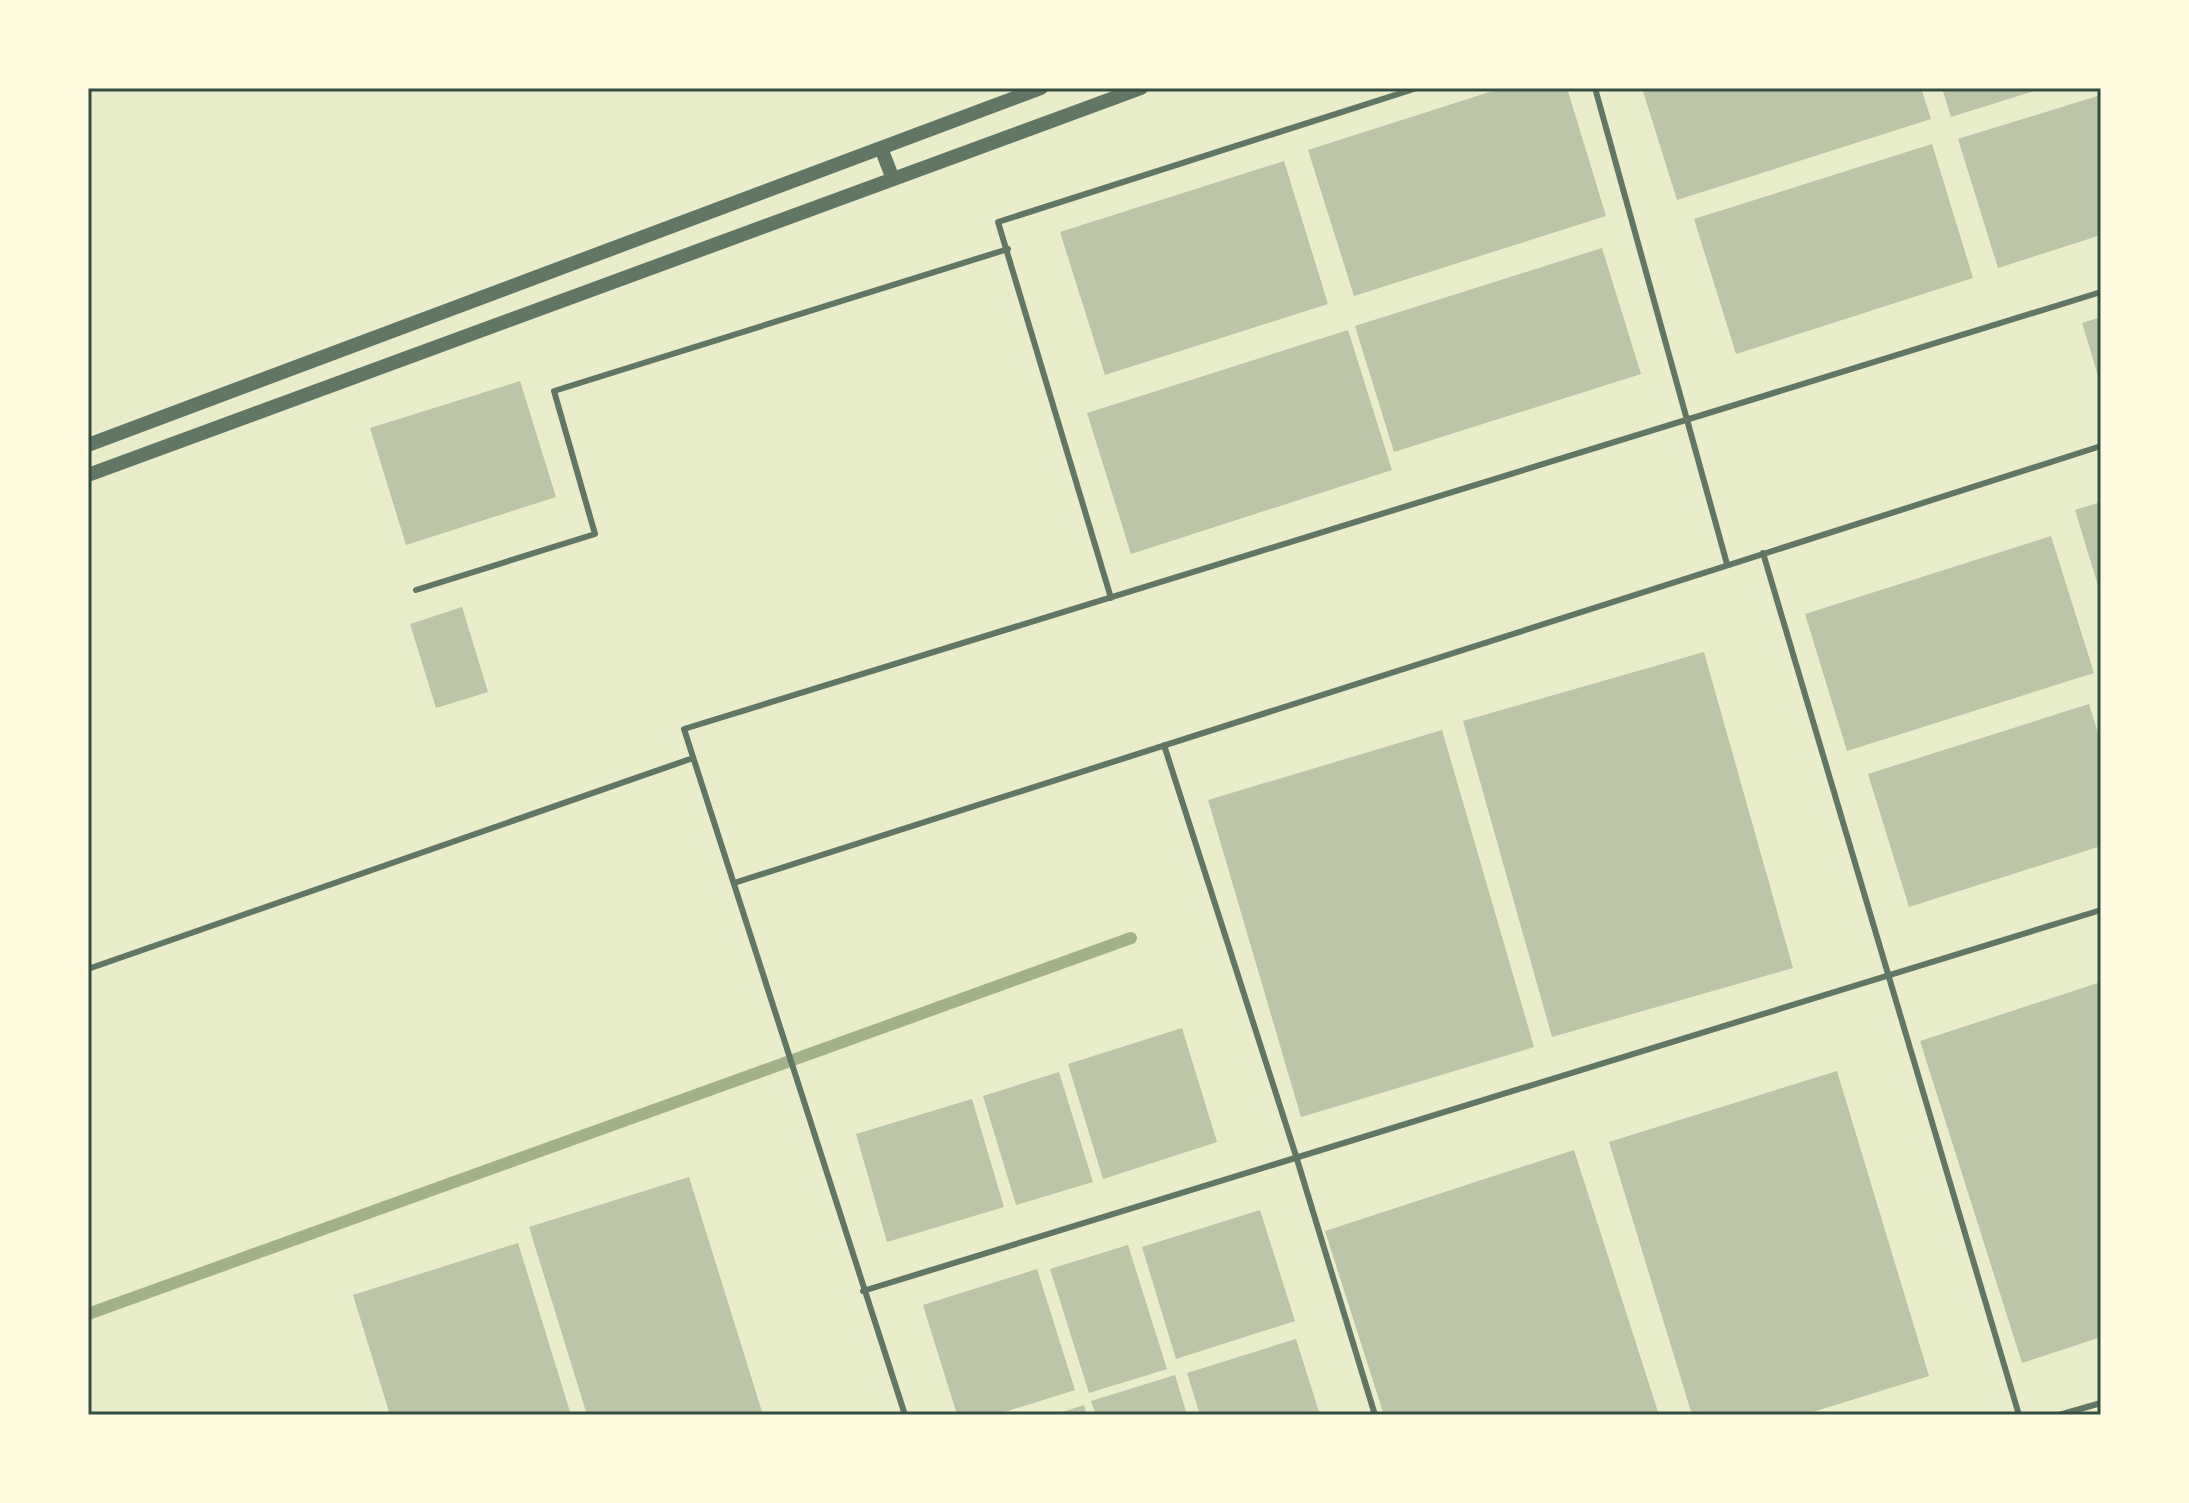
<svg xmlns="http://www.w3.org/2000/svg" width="2189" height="1503" viewBox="0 0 2189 1503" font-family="'Nunito Sans',sans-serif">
	<rect width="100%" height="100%" fill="#e9edc9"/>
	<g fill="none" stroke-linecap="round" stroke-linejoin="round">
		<path stroke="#a3b18a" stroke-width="12" d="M 88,1314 L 1131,938"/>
	</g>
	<path fill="#bcc5a7" d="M 1502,88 L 1567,88 L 1606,216 L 1354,296 L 1308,150 Z
		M 1642,88 L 1921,88 L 1931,119 L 1677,200 Z
		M 1942,88 L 2040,88 L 2040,89 L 1951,117 Z
		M 2101,95 L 2101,235 L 1998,268 L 1958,139 Z
		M 1932,144 L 1973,278 L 1736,354 L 1694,219 Z
		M 1284,161 L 1328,304 L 1105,375 L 1060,232 Z
		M 1602,248 L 1641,374 L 1394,452 L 1355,326 Z
		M 2101,317 L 2101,382 L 2100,382 L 2082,323 Z
		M 1348,330 L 1392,470 L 1131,554 L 1087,413 Z
		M 520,381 L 556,497 L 406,545 L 370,428 Z
		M 2101,502 L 2101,592 L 2100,592 L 2075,510 Z
		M 2051,536 L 2094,673 L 1847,751 L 1805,614 Z
		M 462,607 L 488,692 L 436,708 L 410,624 Z
		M 1704,652 L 1793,968 L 1552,1037 L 1463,721 Z
		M 2089,704 L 2101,743 L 2101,846 L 1909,907 L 1868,774 Z
		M 1442,730 L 1534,1047 L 1301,1117 L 1208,800 Z
		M 2101,982 L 2101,1337 L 2022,1363 L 1920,1041 Z
		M 1182,1028 L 1217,1142 L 1103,1179 L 1068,1064 Z
		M 1837,1071 L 1929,1376 L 1803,1415 L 1692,1415 L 1609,1142 Z
		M 1059,1072 L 1093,1182 L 1016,1205 L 983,1096 Z
		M 972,1099 L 1004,1207 L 887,1242 L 856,1134 Z
		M 1574,1150 L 1659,1415 L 1384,1415 L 1325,1231 Z
		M 689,1177 L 763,1415 L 587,1415 L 529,1227 Z
		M 1260,1210 L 1295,1321 L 1176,1359 L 1142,1247 Z
		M 518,1243 L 571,1415 L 390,1415 L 353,1295 Z
		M 1128,1245 L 1167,1369 L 1089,1393 L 1050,1269 Z
		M 1037,1269 L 1075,1390 L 995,1415 L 957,1415 L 923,1305 Z
		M 1296,1339 L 1320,1415 L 1200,1415 L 1187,1373 Z
		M 1175,1375 L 1187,1415 L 1096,1415 L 1091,1401 Z
		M 1084,1405 L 1087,1415 L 1056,1415 L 1056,1414 Z"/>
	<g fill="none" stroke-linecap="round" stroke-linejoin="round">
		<path stroke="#617663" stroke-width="6" d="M 1595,88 L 1727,564
			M 1763,553 L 2019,1415
			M 416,590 L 595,534 L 554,391 L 1008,249
			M 1111,598 L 998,222 L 1417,88
			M 1164,745 L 1296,1156 L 1375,1415
			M 734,883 L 2101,446
			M 88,969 L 693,758
			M 863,1291 L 2101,910
			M 905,1415 L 684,729 L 2101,292
			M 2059,1415 L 2101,1403"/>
		<path stroke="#617663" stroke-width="14" d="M 881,148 L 893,179
			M 88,445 L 1041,88
			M 88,475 L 1141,88"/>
	</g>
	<rect width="2189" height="1503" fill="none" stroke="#fefae0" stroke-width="180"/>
	<rect x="90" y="90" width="2009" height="1323" fill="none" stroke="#344e41" stroke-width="3"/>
</svg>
